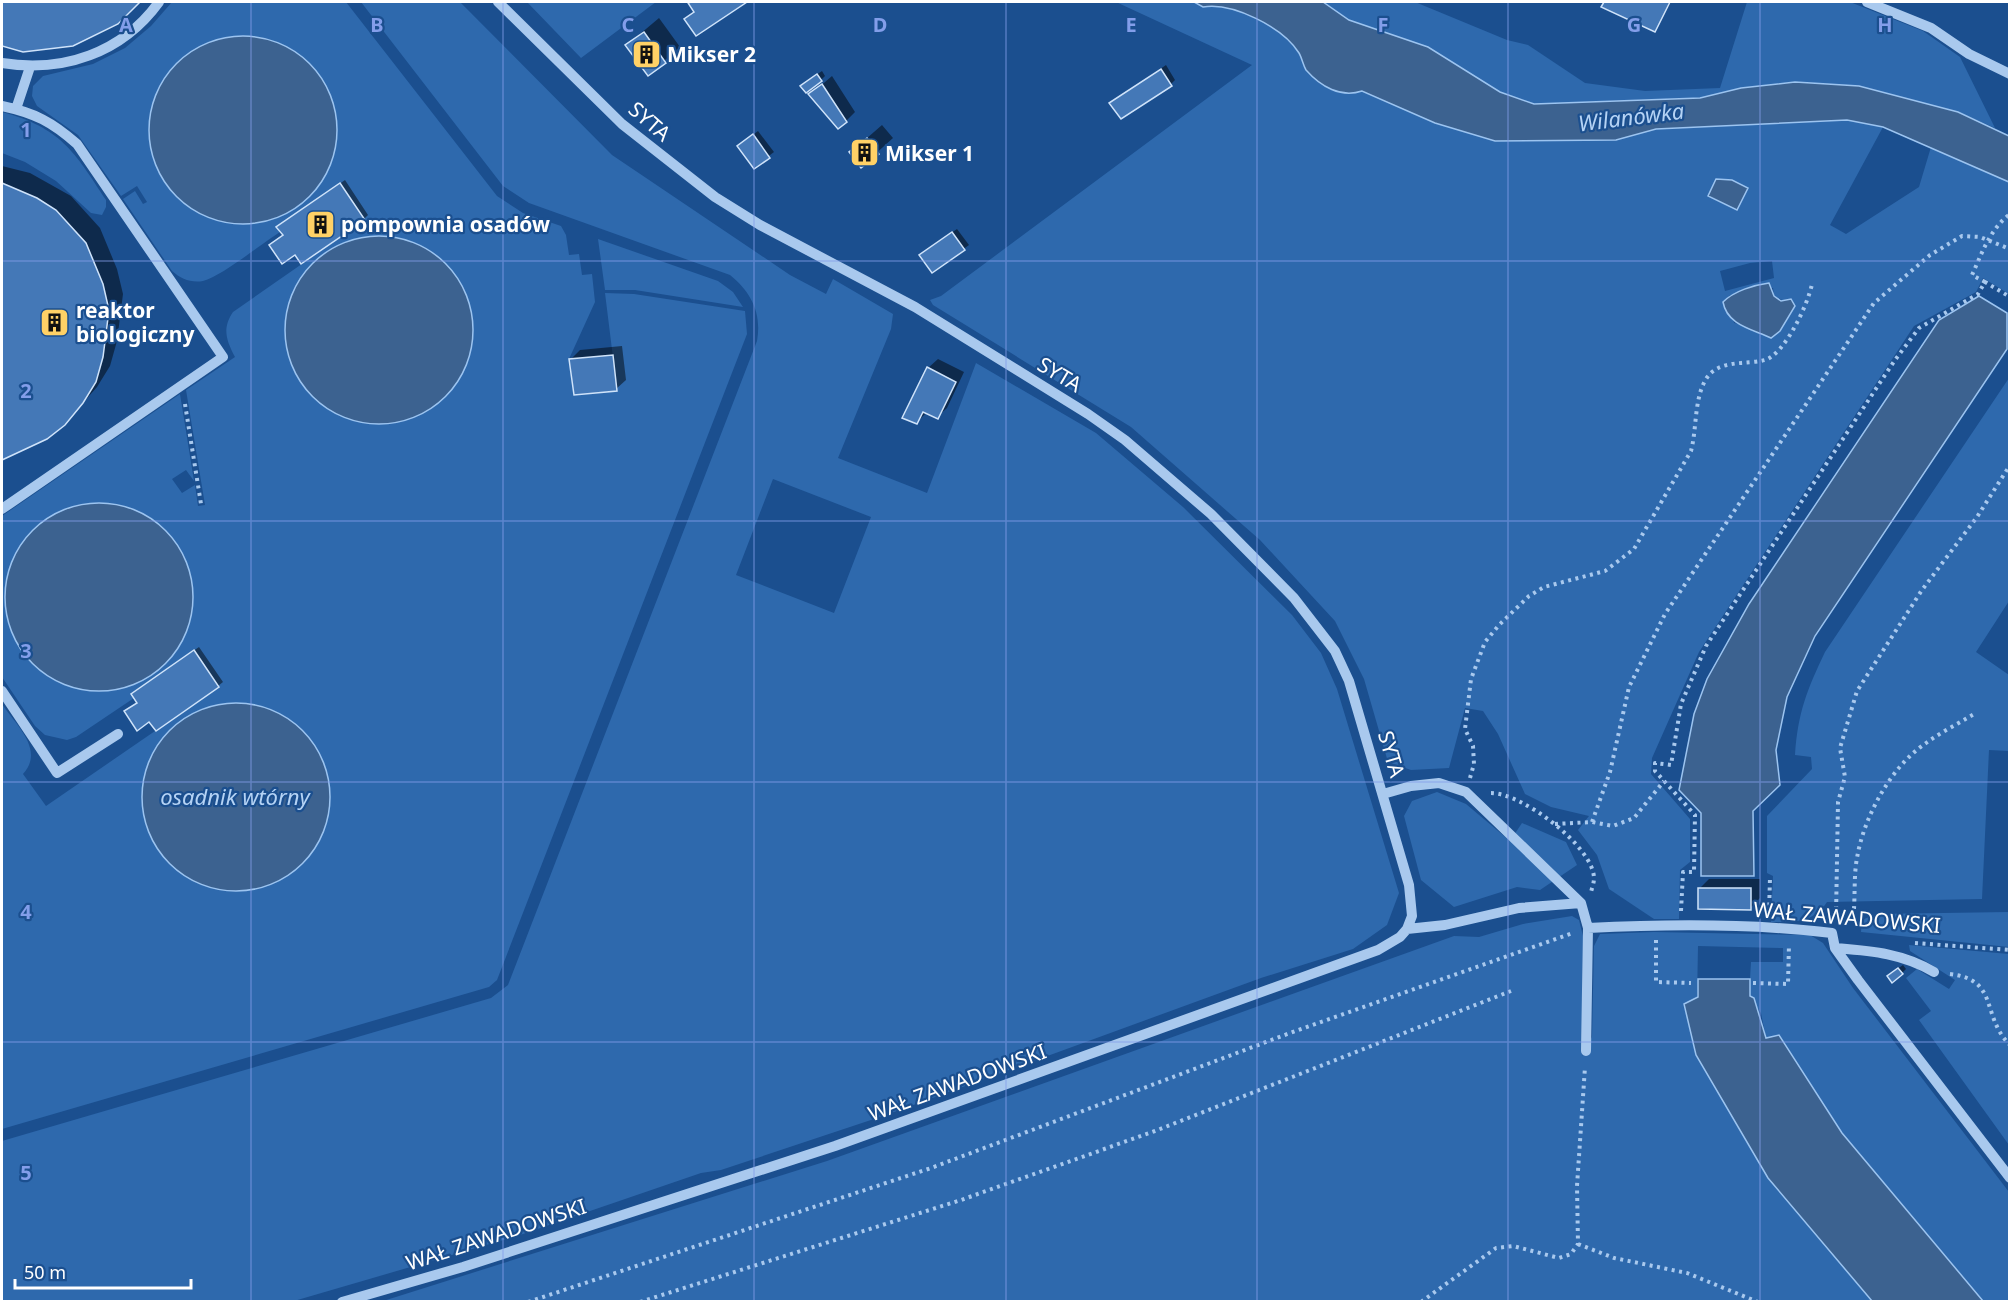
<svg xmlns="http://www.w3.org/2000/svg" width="2011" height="1303" viewBox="0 0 2011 1303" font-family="'Noto Sans',sans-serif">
	<rect width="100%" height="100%" fill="#1b4f8f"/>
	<path fill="#2e69ad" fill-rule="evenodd" d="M 172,2 L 346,2 L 497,196 L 523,213 L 561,226 L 566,235 L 569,255 L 579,254 L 582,275 L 592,274 L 595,302 L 569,359 L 574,395 L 617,390 L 605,293 L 634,294 L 745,311 L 747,334 L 497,980 L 489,987 L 2,1129 L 2,704 C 16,725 45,750 23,774 L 46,806 L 219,687 L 194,650 L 131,693 L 134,698 L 76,737 L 67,740 L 45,735 L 35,726 L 2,677 L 2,516 L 180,394 L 194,481 L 186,470 L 172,479 L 182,493 L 195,485 L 198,506 L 205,505 L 186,390 L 235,357 C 226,340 222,328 233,312 L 365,220 L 340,183 L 276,227 L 280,232 C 261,244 222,276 203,281 C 191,283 181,279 172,271 L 123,199 L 135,191 L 143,204 L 147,202 L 137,186 L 121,196 L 78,135 L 37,106 L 32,96 L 33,86 L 43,76 L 93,64 L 125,48 L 151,26 Z
		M 361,2 L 460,2 L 612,155 L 790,275 L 826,294 L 833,279 L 893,314 L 891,329 L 838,458 L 927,493 L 976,363 L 1096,433 L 1183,507 L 1292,615 L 1321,653 L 1337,689 L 1399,893 L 1387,925 L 1353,949 L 1261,978 L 883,1116 L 721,1170 L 701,1173 L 520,1235 L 294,1301 L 2,1301 L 2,1141 L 491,998 L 508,985 L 757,341 C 762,313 751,292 730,275 L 529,203 L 503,186 ZM 773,479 L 871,517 L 834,613 L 736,575 Z
		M 527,2 L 656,2 L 581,58 Z
		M 1116,2 L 1258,2 L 1452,118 L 1583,140 L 1616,140 L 1656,129 L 1847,120 L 1883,127 L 1830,225 L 1846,234 L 1919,187 L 1931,147 L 2009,182 L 2009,294 L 1983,278 L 1976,292 L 1914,326 L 1699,652 L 1652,758 L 1651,774 L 1690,819 L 1690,862 L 1680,870 L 1679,919 L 1654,919 L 1609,889 L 1597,855 L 1578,830 L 1589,816 L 1551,807 L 1525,794 L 1498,734 L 1483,711 L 1465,708 L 1449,768 L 1411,770 L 1388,762 L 1364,679 L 1335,621 L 1260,540 L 1131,427 L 933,305 L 930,300 L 941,296 L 1252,65 ZM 1772,261 L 1774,278 L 1725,291 L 1720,271 L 1750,263 ZM 1755,285 L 1773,288 L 1774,296 L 1795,306 L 1780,331 L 1734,323 L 1729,296 Z
		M 1282,2 L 1415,2 L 1507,40 L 1528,45 L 1585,83 L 1645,91 L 1720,88 L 1747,2 L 1850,2 L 1923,31 L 1960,57 L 1995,128 L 1958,112 L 1859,86 L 1795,82 L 1741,88 L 1700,98 L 1602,101 L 1577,116 L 1552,117 Z
		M 2,112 C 61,128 74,151 106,200 L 106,207 L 102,215 L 91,213 L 56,181 L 25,162 L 2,153 Z
		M 598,239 L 718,281 L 733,292 L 743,307 L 635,290 L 605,290 Z
		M 2009,378 L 2009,601 L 1976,652 L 2009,675 L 2009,751 L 1989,750 L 1982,899 L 1827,902 C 1814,923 1794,922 1771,922 L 1773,876 L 1767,873 L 1767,816 L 1812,769 L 1811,757 L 1795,755 C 1798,712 1807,690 1825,652 Z
		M 1437,792 L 1466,804 L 1510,841 L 1522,823 L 1566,842 L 1577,865 L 1540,890 L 1517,887 L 1454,907 L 1421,880 L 1404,816 L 1412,801 Z
		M 2009,912 L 2009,947 L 1861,932 L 1862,920 L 1876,914 Z
		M 1572,916 L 1579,920 L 1583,936 L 1582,1056 L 1592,1037 L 1594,946 L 1600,934 L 1654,932 L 1810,935 L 1823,943 L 1853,988 L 2009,1192 L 2009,1301 L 1939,1301 L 1876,1174 L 1842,1133 L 1779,1035 L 1766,1038 L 1761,1013 L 1749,996 L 1751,962 L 1783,962 L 1783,948 L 1698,946 L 1696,1055 L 1768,1178 L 1872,1301 L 380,1302 L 827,1161 L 1454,936 L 1479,937 L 1523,924 Z
		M 1909,945 L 2009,954 L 2009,1145 L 1919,1020 L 1931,1011 L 1906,978 L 1917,969 L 1949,989 L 1955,980 L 1910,951 Z"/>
	<path fill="#3c6290" stroke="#9cc4f0" stroke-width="1.5" d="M 1194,2 L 1323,2 L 1349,20 L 1428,47 L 1500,92 L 1534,104 L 1700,98 L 1741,88 L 1795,82 L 1859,86 L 1958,112 L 2009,136 L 2009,182 L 1883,127 L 1847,120 L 1656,129 L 1616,140 L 1495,141 L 1435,123 L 1362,91 C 1341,98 1321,87 1306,70 C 1303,65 1302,58 1299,53 C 1283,27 1232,2 1203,7 Z
		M149 130a94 94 0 1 1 188 0a94 94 0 1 1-188 0Z
		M 1716,179 L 1732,180 L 1748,188 L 1737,210 L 1708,196 Z
		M285 330a94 94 0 1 1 188 0a94 94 0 1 1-188 0Z
		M 1769,283 L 1774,296 L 1781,301 L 1791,299 L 1795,306 L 1780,331 L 1771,338 C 1752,329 1727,325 1723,302 C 1734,291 1754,285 1769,283 Z
		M 1979,296 L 2007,313 L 2007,349 L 1815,636 L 1787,697 L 1776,750 L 1780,785 L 1753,811 L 1754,876 L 1701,876 L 1701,813 L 1679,790 L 1694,714 L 1707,679 L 1749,604 L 1939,320 Z
		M5 597a94 94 0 1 1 188 0a94 94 0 1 1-188 0Z
		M142 797a94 94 0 1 1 188 0a94 94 0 1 1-188 0Z
		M 1698,979 L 1750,979 L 1750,996 L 1754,998 L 1766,1038 L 1779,1035 L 1842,1133 L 1983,1301 L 1872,1301 L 1768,1178 L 1696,1055 L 1684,1004 L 1698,997 Z"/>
	<path fill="#0007" d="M 2,2 L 139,2 L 117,23 L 23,50 L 2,45 Z
		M 692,2 L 744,2 L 696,34 L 696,11 L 690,4 Z
		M 1606,2 L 1671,2 L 1655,31 L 1603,6 Z
		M 659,18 L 680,47 L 649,74 L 627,45 Z
		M 1166,65 L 1175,80 L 1171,84 L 1111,103 Z
		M 822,71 L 825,76 L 821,80 L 806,82 Z
		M 832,76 L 855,112 L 846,121 L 810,95 Z
		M 882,125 L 893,138 L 862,166 L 851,152 Z
		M 758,131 L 774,152 L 754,167 L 743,142 Z
		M 2,166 L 30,173 L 71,196 L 100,228 L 117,269 L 123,294 L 117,341 L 110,366 L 97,387 L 64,424 L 2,458 Z
		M 345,180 L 368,215 L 364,219 L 278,227 Z
		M 957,229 L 969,245 L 933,271 L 925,251 Z
		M 622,346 L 626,380 L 616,389 L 571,359 L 580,350 Z
		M 938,359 L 964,372 L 947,408 L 937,417 L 927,412 L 917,422 L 928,368 Z
		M 199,647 L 223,682 L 218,686 L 156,729 L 150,720 L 126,711 L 138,702 L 133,694 L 137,690 Z
		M 1709,879 L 1760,879 L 1760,898 L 1750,908 L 1700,888 Z
		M 1903,965 L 1906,969 L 1902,973 L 1893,972 Z"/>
	<path fill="#4478b7" stroke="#cfe3fa" stroke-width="1.5" d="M 2,2 L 140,2 L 118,24 L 73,46 L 23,52 L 2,46 Z
		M 691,2 L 747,2 L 696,36 L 684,19 L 694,12 L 688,3 Z
		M 1604,2 L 1670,2 L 1655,32 L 1601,7 Z
		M 644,32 L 666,63 L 648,76 L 625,45 Z
		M 1161,69 L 1172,86 L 1121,119 L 1109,103 Z
		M 817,74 L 822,81 L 806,93 L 800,86 Z
		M 822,84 L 847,122 L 838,129 L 808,94 Z
		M 753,134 L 770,158 L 754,169 L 737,146 Z
		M 867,138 L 879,154 L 861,168 L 849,152 Z
		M 2,183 L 37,198 L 56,210 L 86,243 L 103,284 L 109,310 L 103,357 L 96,382 L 83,403 L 65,425 L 47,439 L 2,460 Z
		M 340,183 L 365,220 L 301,264 L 295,255 L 282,264 L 269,245 L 283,235 L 276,227 Z
		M 952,232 L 965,250 L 932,273 L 919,255 Z
		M 613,355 L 617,391 L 574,395 L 569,359 Z
		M 927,367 L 956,382 L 938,419 L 923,412 L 917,424 L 902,418 Z
		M 194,650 L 219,687 L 156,731 L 149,722 L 137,731 L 124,711 L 137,703 L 131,694 Z
		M 1698,888 L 1751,888 L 1751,910 L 1698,909 Z
		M 1898,968 L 1903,974 L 1892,983 L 1887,976 Z"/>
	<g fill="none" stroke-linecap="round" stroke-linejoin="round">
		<path stroke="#a9c9ee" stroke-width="4" stroke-dasharray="3 4.5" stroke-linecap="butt" d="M 1985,282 L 1972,275 C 1982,253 1990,229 2010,214
			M 185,404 L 201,504
			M 1470,778 L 1474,764 L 1473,746 L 1465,729 L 1471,679 L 1485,642 L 1499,625 L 1529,596 L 1544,587 L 1605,571 L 1634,549 L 1691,451 C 1697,428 1694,399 1706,379 C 1718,359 1746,365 1765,360 C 1785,354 1808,304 1812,284
			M 1491,793 C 1522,793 1593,846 1594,878 C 1594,883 1592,888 1591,892
			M 1592,822 L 1610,772 L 1629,687 L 1665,614 L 1874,303 L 1930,255 L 1962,236 L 1980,237 L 2010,249
			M 1555,824 L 1592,822 L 1613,826 L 1634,818 L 1664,781
			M 1854,909 C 1855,892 1854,874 1857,858 C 1863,822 1884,781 1910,756 C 1929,738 1954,726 1976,713
			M 1681,911 L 1683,872 L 1694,872 L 1695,815 L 1655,771 L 1655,763 L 1671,765 L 1681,704 L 1706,646 L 1895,360 L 1919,328 L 1978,294 L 1985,282 L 2010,297
			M 1769,913 L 1770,878
			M 1836,917 L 1838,802 L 1845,777 L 1840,748 L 1857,691 L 1922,590 L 1977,517 L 2010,465
			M 1656,940 L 1656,982 L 1691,983
			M 1915,943 L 2010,950
			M 1950,974 C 2000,980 1980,1015 2010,1045
			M 1753,983 L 1788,984 L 1789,944
			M 1578,1244 L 1614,1258 L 1687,1273 L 1758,1302
			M 528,1302 L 931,1168 L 1290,1033 L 1573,933
			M 640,1302 L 961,1200 L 1155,1131 L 1511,991
			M 1421,1302 L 1496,1248 L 1513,1246 L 1559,1258 L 1571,1254 L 1578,1244 L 1577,1186 L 1585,1067"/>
		<path stroke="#a9c9ee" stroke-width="10" d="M 1867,2 L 1931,28 L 1969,54 L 2010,74
			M 2,63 C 63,73 122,53 159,2
			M 2,106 C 35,113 52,122 77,144 L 223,357 L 2,509
			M 16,109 L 30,67
			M 2,691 L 57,773 L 118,734
			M 1383,794 L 1411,786 L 1439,783 L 1466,792 L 1581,903 L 1588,928 L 1586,1051
			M 1588,928 C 1669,924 1751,923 1832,933 L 1835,948 L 1858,980 L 2010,1178
			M 1407,929 L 1445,925 L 1519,908 L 1581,903
			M 1835,948 C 1871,951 1902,953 1934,972
			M 342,1302 L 463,1267 L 835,1146 L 1378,950 L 1400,937 L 1407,929 L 1412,916 L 1409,885 L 1349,681 L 1335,651 L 1294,598 L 1211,514 L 1125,440 L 1088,414 L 915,307 L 760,225 L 715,197 L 622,124 L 498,2"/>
	</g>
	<path fill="none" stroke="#839eea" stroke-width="1.5" stroke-opacity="0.55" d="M 251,2 L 251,1302M 503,2 L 503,1302M 754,2 L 754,1302M 1006,2 L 1006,1302M 1257,2 L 1257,1302M 1508,2 L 1508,1302M 1760,2 L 1760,1302M 2,261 L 2010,261M 2,521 L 2010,521M 2,782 L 2010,782M 2,1042 L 2010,1042"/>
	<defs>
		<symbol id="building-square" viewBox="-11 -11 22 22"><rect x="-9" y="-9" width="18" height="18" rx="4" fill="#ffd166" stroke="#1b4f8f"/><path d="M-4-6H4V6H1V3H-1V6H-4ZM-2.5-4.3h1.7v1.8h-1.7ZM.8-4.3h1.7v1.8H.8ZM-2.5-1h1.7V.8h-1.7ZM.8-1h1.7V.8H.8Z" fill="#111"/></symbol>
	</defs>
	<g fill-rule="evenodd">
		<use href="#building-square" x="630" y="38" width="33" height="33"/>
		<use href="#building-square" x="848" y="136" width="33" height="33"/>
		<use href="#building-square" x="304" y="208" width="33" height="33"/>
		<use href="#building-square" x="38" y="306" width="33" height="33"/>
	</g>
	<g text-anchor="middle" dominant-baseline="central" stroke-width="4.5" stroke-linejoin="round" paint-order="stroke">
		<g font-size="21" font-weight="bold" fill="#fff" stroke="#1b4f8f" text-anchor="start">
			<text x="667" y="54">Mikser 2</text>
			<text x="885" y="153">Mikser 1</text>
			<text x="341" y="224">pompownia osadów</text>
			<text x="76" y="310">reaktor<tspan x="76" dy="24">biologiczny</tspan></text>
		</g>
		<g font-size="21" fill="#fff" stroke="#1b4f8f">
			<text transform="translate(650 121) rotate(41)">SYTA</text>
			<text transform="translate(1060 374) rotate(31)">SYTA</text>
			<text transform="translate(1392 754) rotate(74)">SYTA</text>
			<text transform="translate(1847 917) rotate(5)">WAŁ ZAWADOWSKI</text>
			<text transform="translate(957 1082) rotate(-20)">WAŁ ZAWADOWSKI</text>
			<text transform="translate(496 1234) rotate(-18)">WAŁ ZAWADOWSKI</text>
		</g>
		<g font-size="22" font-style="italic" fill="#b5d3f5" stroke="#1b4f8f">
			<text transform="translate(1631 116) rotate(-7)">Wilanówka</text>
			<text x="235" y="796">osadnik wtórny</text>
		</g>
	</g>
	<g font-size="20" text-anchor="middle" font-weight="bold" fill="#839eea" stroke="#1b4f8f" stroke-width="4.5" stroke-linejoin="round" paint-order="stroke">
		<text x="126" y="32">A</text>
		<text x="377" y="32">B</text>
		<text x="628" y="32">C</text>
		<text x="880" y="32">D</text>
		<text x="1131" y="32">E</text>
		<text x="1383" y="32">F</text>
		<text x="1634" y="32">G</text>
		<text x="1885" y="32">H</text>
		<text x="26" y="137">1</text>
		<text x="26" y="398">2</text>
		<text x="26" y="658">3</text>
		<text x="26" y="919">4</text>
		<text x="26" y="1180">5</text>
	</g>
	<rect width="2011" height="1303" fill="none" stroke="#ffffff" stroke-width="6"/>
	<path d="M15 1279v9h176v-9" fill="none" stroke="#ffffff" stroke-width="3"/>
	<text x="24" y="1279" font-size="18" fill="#ffffff" stroke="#1b4f8f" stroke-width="4.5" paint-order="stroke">50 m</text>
</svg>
